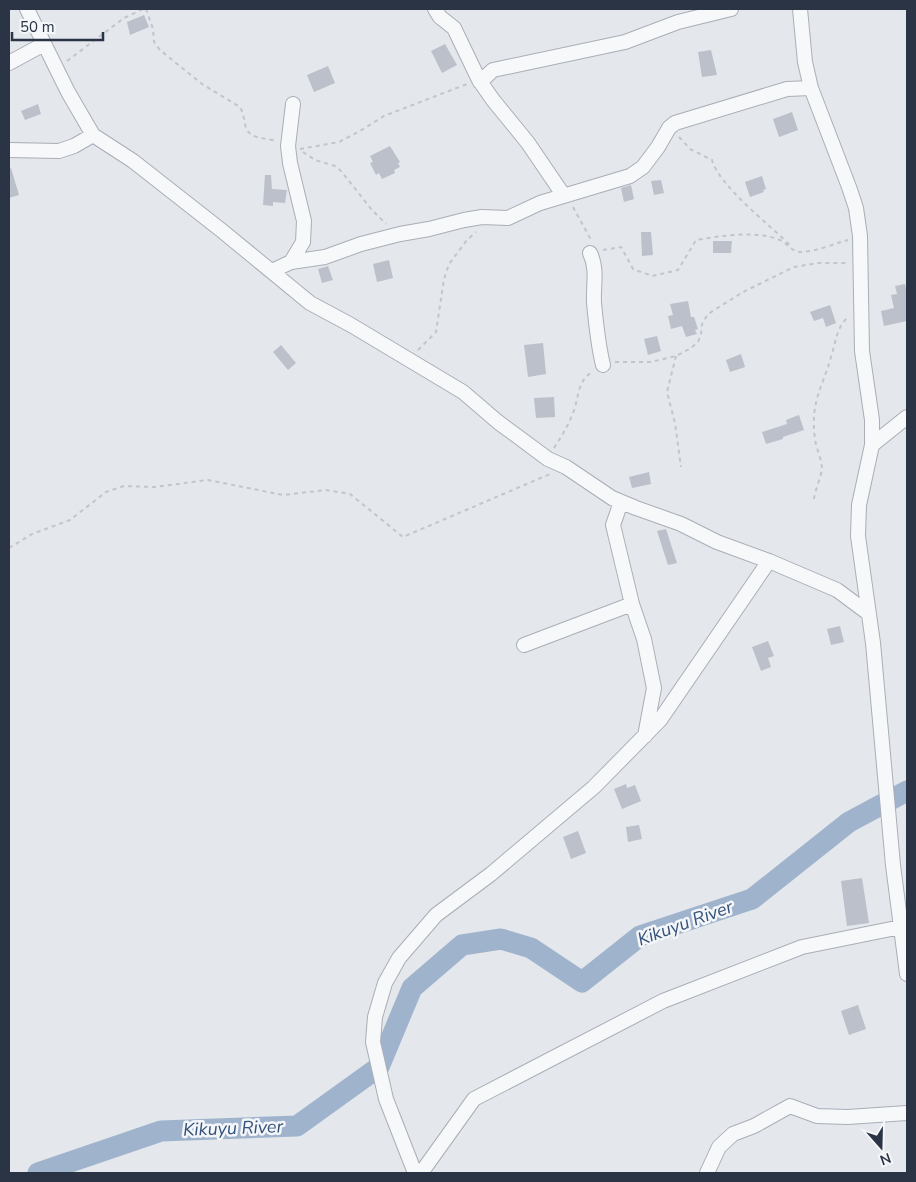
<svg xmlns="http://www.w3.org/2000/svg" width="916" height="1182" viewBox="0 0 916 1182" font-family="'Nunito Sans',sans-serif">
	<rect width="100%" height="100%" fill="#e4e7ec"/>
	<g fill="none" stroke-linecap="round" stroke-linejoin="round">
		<path stroke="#9fb4cc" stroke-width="21" d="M 38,1173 L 161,1131 L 297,1126 L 379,1067 L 412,988 L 462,945 L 501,939 L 531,948 L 582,982 L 640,936 L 752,899 L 849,822 L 907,791"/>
	</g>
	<path fill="#bbc0ca" d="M 144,15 L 149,27 L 130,35 L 127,22 Z
		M 445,44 L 457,65 L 442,73 L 431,51 Z
		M 711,50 L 717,75 L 702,77 L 698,52 Z
		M 328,66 L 335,83 L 314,92 L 307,75 Z
		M 38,104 L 41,114 L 25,120 L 21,111 Z
		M 792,112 L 798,130 L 779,137 L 773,119 Z
		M 390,146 L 400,162 L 398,163 L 400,167 L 394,170 L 395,173 L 382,179 L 379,173 L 376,175 L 370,163 L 373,162 L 370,156 Z
		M 11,168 L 19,195 L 9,198 L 9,169 Z
		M 265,175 L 271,175 L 272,189 L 287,190 L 285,203 L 273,202 L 273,206 L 263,205 Z
		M 762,176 L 766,189 L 763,190 L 764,192 L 750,197 L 745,182 Z
		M 661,180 L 664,193 L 654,195 L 651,181 Z
		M 631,185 L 634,199 L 624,202 L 621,188 Z
		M 641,232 L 651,232 L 653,255 L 642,256 Z
		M 713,241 L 732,241 L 731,253 L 713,253 Z
		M 389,260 L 393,278 L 377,282 L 373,264 Z
		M 328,266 L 333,280 L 322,283 L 318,269 Z
		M 905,284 L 907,292 L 907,321 L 884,326 L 881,311 L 894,308 L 891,295 L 897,294 L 895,286 Z
		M 688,301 L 691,317 L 694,317 L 698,329 L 695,330 L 697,334 L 686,337 L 682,326 L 671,329 L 668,316 L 673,315 L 670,304 Z
		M 830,305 L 836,323 L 826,327 L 823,318 L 814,321 L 810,312 Z
		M 657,336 L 661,351 L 648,355 L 644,339 Z
		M 543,343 L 546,374 L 528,377 L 524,345 Z
		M 281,345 L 296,363 L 288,370 L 273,352 Z
		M 741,354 L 745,367 L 730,372 L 726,360 Z
		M 554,397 L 555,417 L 536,418 L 534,398 Z
		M 799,415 L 804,430 L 783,437 L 783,439 L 766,444 L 762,432 L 787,424 L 786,420 Z
		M 649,472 L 651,484 L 632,488 L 629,477 Z
		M 666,529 L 677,563 L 668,565 L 657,531 Z
		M 840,626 L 844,642 L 831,645 L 827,629 Z
		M 768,641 L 774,656 L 768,658 L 771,667 L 761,671 L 752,647 Z
		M 626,784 L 627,788 L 635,785 L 641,801 L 622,809 L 614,789 Z
		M 639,825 L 642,839 L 628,842 L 626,827 Z
		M 578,831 L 586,853 L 571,859 L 563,837 Z
		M 862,878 L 869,923 L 847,926 L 841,881 Z
		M 858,1005 L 866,1029 L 849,1035 L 841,1011 Z"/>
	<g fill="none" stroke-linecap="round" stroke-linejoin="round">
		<defs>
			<path id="minor" d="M 27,9 L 68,92 L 93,135 L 133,161 L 221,230 L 310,303 L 351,325 L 463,392 L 498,422 L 548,459 L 566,467 L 612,498 L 636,508 L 681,524 L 717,542 L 769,561 L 837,590 L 868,613
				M 435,9 L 440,17 L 454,28 L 479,80 L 493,100 L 528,143 L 564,196
				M 800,9 L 805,62 L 811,88 L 849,187 L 856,208 L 860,236 L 862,351 L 872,420 L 872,445 L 859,505 L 858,536 L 873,643 L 893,865 L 907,974
				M 9,63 L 44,44
				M 480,82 L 493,70 L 625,42 L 678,22 L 731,9
				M 9,150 L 59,151 L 74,146 L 93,135
				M 590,253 C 598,270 593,285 594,303 C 596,324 598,345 603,365
				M 291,262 L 303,242 L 304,221 L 290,163 L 288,146 L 293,104
				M 272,271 L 291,262 L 325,257 L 361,244 L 400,234 L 429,229 L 464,220 L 482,217 L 508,218 L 540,203 L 630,176 L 643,167 L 658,147 L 669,128 L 675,123 L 787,89 L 811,88
				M 872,445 L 907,417
				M 621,502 L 613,525 L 632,604 L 644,639 L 654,688 L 645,736
				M 524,645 L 632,604
				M 415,1173 L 386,1099 L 373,1042 L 375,1017 L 385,983 L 399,958 L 436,915 L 491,874 L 594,787 L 660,720 L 769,561
				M 421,1173 L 474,1099 L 663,1001 L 802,947 L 901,927
				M 707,1173 L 719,1147 L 733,1134 L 754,1126 L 790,1106 L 817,1116 L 848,1117 L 907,1113"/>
		</defs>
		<use href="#minor" stroke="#a9aeb7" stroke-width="16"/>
		<path stroke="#c2c5cb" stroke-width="2" stroke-dasharray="4 4" stroke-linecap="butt" d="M 146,9 L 153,29 L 154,42 L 160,50 L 202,84 L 240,107 C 244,114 244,121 246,128 C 250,139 266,138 276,141
			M 67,61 L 124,18 L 143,9
			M 679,137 L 690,149 L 712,160 C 719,186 771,226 791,246
			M 300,149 L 339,142 L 360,131 L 384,116 L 467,84
			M 303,152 L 315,160 L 335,166 L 341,171 L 372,210 L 386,224
			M 573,207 L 591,240
			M 603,250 L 621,247 L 633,269 L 652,276 L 678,270 L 696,240 C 720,236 757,230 780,240 C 787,243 792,252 800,252 C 816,252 833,244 848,240
			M 418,350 L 436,332 L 444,279 L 449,264 L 467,240 L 476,232
			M 676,356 L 667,392 L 675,423 L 681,467
			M 615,362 L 651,362 L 676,356 L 691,348 L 698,342 L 701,334 L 702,324 L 708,314 L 743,292 L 794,267 L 818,263 L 847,263
			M 554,448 C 561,437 568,426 573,413 C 579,398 577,381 592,372
			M 814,499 C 815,490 821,477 822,469 C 822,459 816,449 815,439 C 810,402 822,389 831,357 C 836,342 836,329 847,318
			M 9,548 L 32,534 L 70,520 L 106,492 L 124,486 L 154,487 L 208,480 L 283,495 L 326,490 L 350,494 L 403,537 L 550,474"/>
		<use href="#minor" stroke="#f7f8fa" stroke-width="14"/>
	</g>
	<g text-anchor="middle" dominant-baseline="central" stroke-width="5" stroke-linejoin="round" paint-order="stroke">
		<g font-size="18" font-style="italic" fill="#34527a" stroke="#f4f6f9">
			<text transform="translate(685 923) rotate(-20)">Kikuyu River</text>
			<text transform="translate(233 1128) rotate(-2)">Kikuyu River</text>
		</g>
	</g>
	<rect width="916" height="1182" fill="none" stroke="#2b3445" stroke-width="20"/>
	<g transform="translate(881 1147) rotate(160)" stroke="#f4f6f9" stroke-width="4" paint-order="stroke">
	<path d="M0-4L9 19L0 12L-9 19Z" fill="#2b3445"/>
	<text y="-8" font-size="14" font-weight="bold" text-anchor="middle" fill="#2b3445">N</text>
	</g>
	<path d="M12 32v8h91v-8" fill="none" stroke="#2b3445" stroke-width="2.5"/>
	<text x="20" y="32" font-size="15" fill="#2b3445" stroke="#f4f6f9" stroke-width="4" paint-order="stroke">50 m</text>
</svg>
